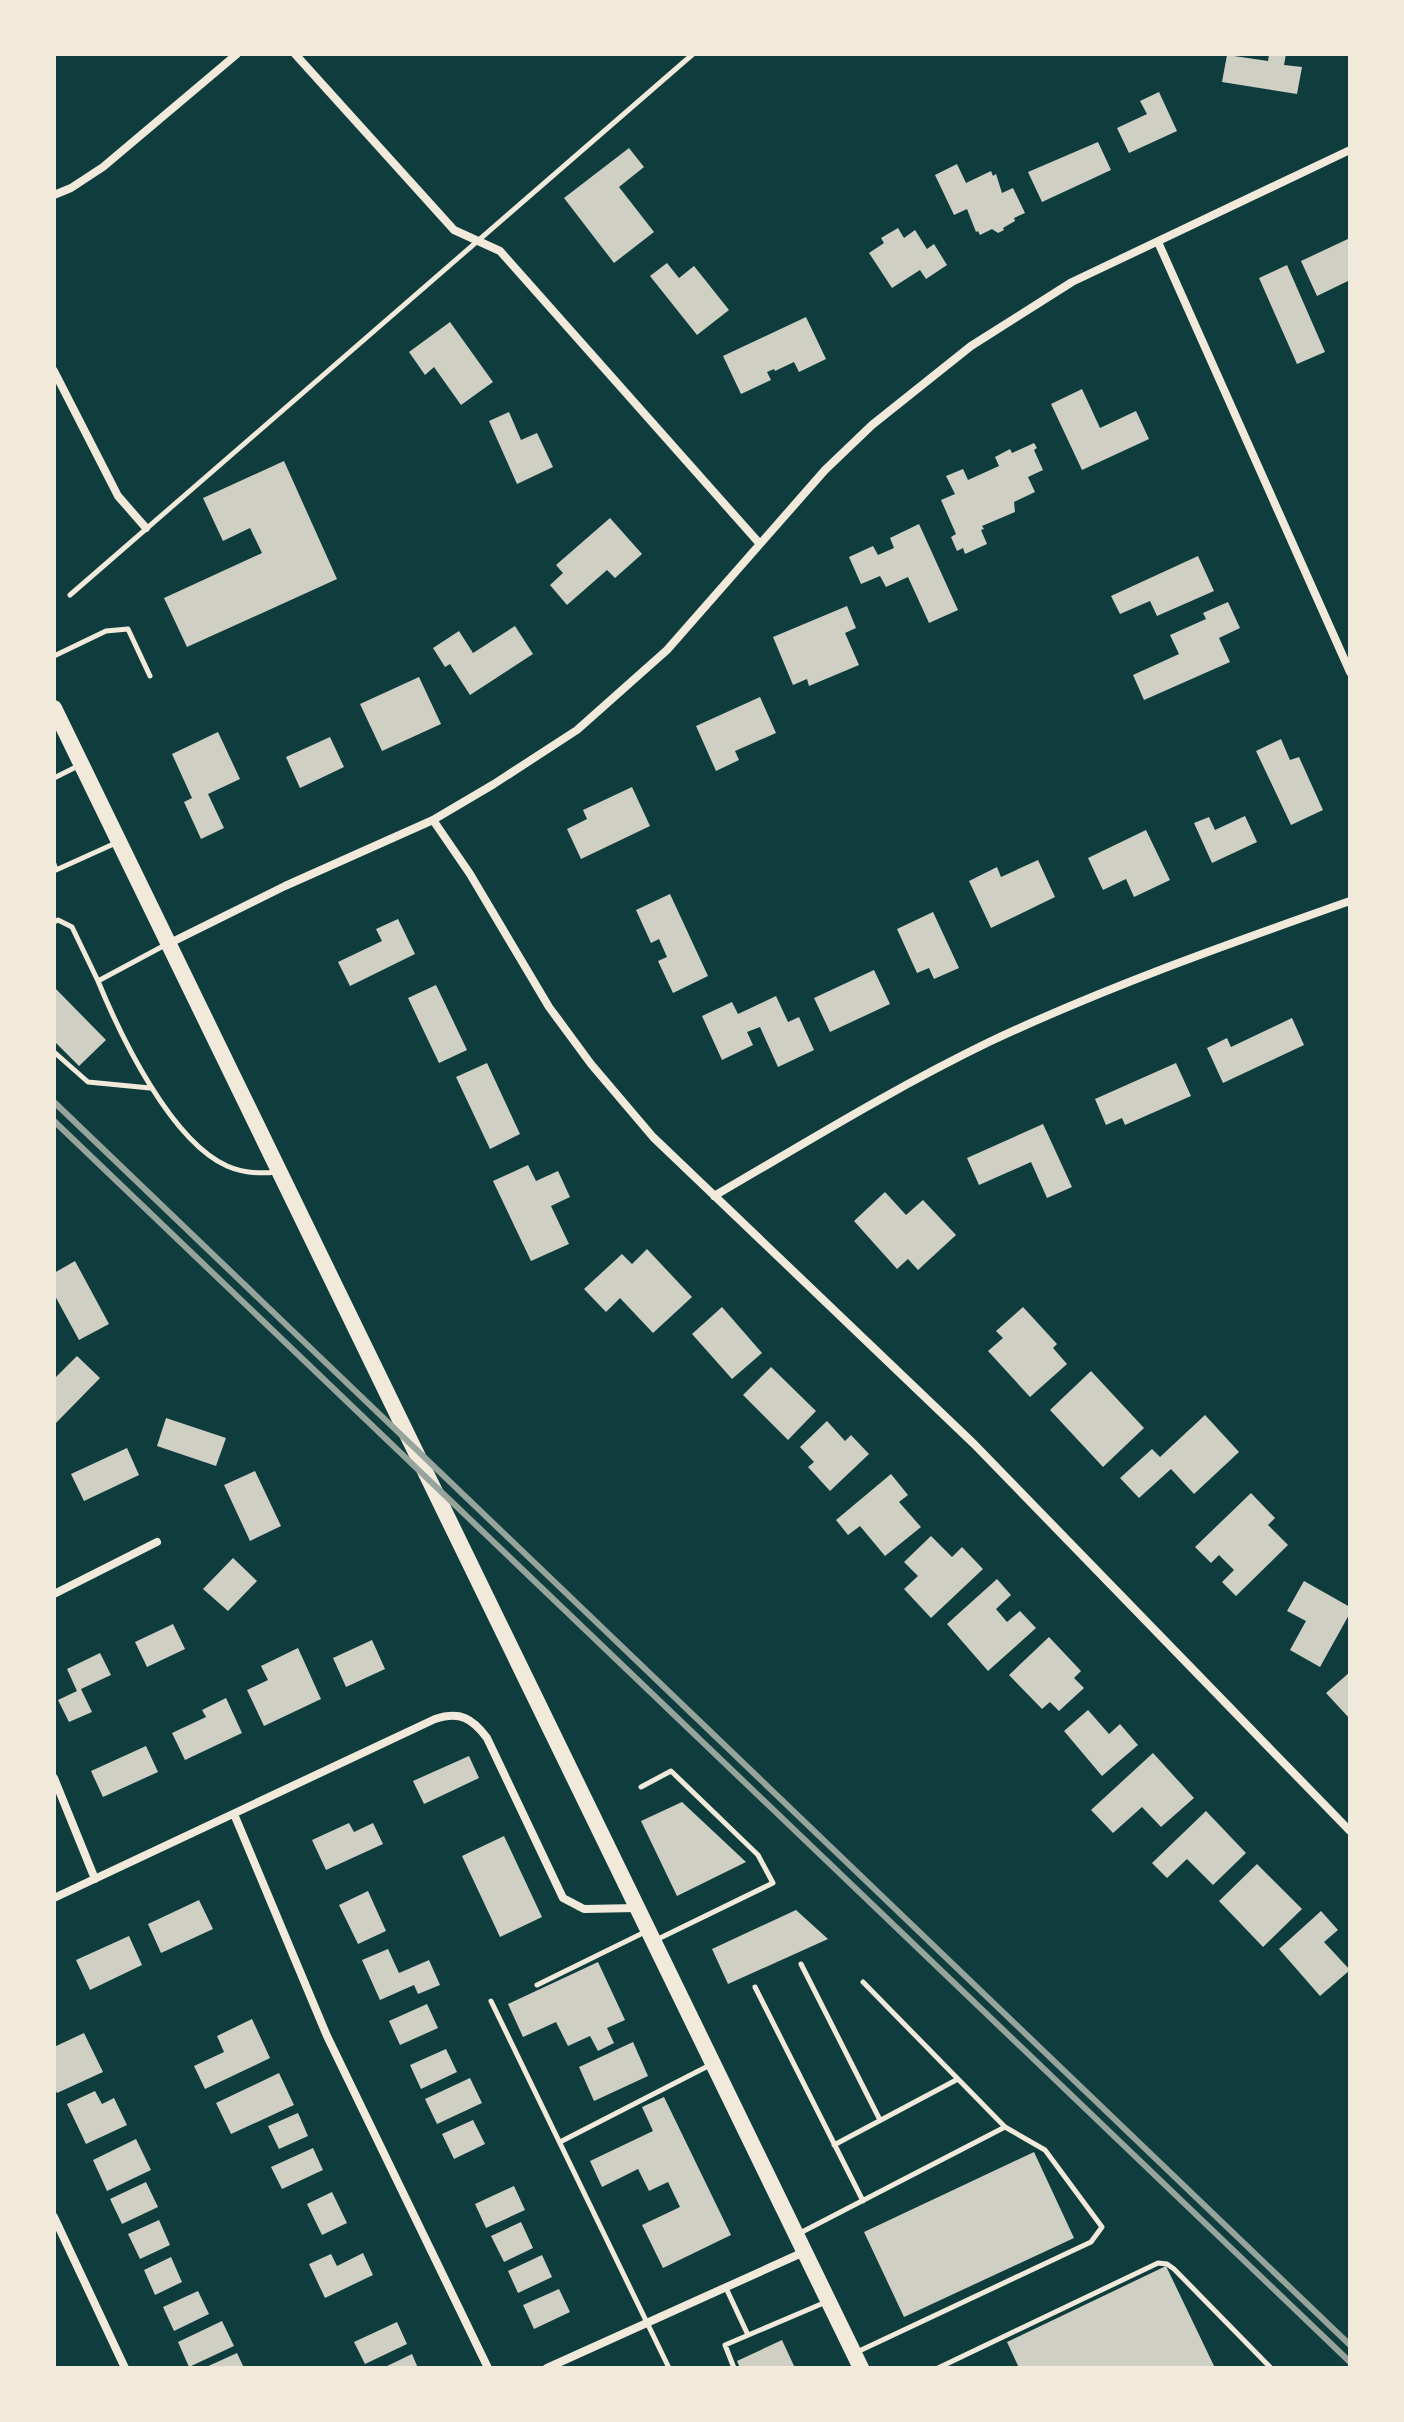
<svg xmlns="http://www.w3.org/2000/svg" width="1404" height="2422" viewBox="0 0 1404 2422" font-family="'Alegreya Sans',sans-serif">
	<rect width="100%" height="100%" fill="#0f3d3e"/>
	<path fill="#cfcfc3" d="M 1269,54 L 1286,54 L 1284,65 L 1302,67 L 1297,94 L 1222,82 L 1227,55 L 1268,61 Z
		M 1159,92 L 1177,131 L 1129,153 L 1117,128 L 1147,114 L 1140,101 Z
		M 1098,142 L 1111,170 L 1042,202 L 1028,172 Z
		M 629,148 L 644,167 L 619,187 L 654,232 L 614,263 L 564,198 Z
		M 957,164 L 966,183 L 991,171 L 993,176 L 996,174 L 1002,193 L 1013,188 L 1025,213 L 1014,218 L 1015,221 L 1003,228 L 1004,230 L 998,233 L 992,229 L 980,235 L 978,231 L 976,232 L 967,209 L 954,215 L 935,175 Z
		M 898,228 L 904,238 L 915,230 L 927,249 L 934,244 L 947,265 L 926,279 L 920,270 L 892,288 L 869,253 L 884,243 L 881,238 Z
		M 1350,238 L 1350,280 L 1317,296 L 1301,261 Z
		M 667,263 L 679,278 L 694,266 L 729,310 L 697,335 L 650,276 Z
		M 1287,265 L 1325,352 L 1297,364 L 1259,278 Z
		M 806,317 L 826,359 L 799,372 L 794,362 L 775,371 L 774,369 L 767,372 L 771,380 L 741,394 L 723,356 Z
		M 450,322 L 493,382 L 461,405 L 434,367 L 425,375 L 409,352 Z
		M 1082,389 L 1100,428 L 1136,411 L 1149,439 L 1082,470 L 1051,404 Z
		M 509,412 L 521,440 L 537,433 L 553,467 L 517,484 L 489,421 Z
		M 1034,443 L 1037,448 L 1034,450 L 1043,470 L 1028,477 L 1035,492 L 1014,502 L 1015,512 L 982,526 L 984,529 L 981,530 L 987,544 L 965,554 L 963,548 L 957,551 L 951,537 L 956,534 L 941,500 L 955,494 L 946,476 L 963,469 L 968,480 L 999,466 L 995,457 L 1010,449 L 1012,453 Z
		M 284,461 L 337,579 L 187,647 L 164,598 L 262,553 L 250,528 L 223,541 L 203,498 Z
		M 610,518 L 642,554 L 615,578 L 607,570 L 567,605 L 550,585 L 563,573 L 556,565 Z
		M 919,524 L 958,610 L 929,623 L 908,577 L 886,587 L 880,576 L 861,584 L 849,557 L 873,546 L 878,555 L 894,548 L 890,538 Z
		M 1198,556 L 1214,591 L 1157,616 L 1150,601 L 1120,614 L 1111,596 Z
		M 1228,602 L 1240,628 L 1219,638 L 1230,662 L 1144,700 L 1133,675 L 1179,654 L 1170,635 L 1206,619 L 1203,613 Z
		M 847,606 L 856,628 L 845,633 L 859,665 L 809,686 L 807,679 L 793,685 L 773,637 Z
		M 515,626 L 533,654 L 470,695 L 450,664 L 445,667 L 433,648 L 459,631 L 473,653 Z
		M 419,677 L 441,724 L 382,751 L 360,704 Z
		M 760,697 L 776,733 L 735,751 L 739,760 L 716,771 L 696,726 Z
		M 218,732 L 240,779 L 208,794 L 224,828 L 201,839 L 184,802 L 192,798 L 172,754 Z
		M 330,737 L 344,767 L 300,788 L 286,757 Z
		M 1281,739 L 1290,760 L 1299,757 L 1323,810 L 1291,825 L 1256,751 Z
		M 632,787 L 650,826 L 581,859 L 567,829 L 587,819 L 583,810 Z
		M 1245,816 L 1257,842 L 1212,863 L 1194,823 L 1209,817 L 1215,830 Z
		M 1146,830 L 1170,880 L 1134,897 L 1126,879 L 1103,890 L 1088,858 Z
		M 1038,860 L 1055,897 L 991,928 L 969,881 L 997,867 L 1001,877 Z
		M 670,894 L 708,976 L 673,993 L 658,961 L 667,957 L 659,939 L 651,943 L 636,910 Z
		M 933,912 L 959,968 L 934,979 L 929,968 L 917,973 L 897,929 Z
		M 398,919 L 415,954 L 350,986 L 338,962 L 382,941 L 376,929 Z
		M 874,970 L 890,1004 L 830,1032 L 814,998 Z
		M 436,985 L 467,1050 L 439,1063 L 408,998 Z
		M 54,987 L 106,1040 L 79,1066 L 54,1041 Z
		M 776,996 L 788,1022 L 799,1017 L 814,1050 L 778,1067 L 760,1027 L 747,1032 L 753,1045 L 722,1060 L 702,1016 L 732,1002 L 738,1014 Z
		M 1292,1018 L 1304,1045 L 1223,1083 L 1207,1048 L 1227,1038 L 1231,1047 Z
		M 487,1063 L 520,1134 L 490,1149 L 456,1077 Z
		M 1176,1063 L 1191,1096 L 1125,1125 L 1122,1118 L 1106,1125 L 1095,1099 Z
		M 1043,1124 L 1072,1187 L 1047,1198 L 1031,1162 L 979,1185 L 967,1158 Z
		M 528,1165 L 536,1181 L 558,1171 L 570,1197 L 551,1206 L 569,1244 L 531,1261 L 493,1181 Z
		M 885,1192 L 906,1215 L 923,1200 L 956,1235 L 918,1270 L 908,1259 L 897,1269 L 854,1221 Z
		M 647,1249 L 692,1297 L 653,1333 L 620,1298 L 606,1312 L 584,1289 L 622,1254 L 632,1264 Z
		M 75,1261 L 109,1324 L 79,1340 L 54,1294 L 54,1273 Z
		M 722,1307 L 762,1353 L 732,1379 L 692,1334 Z
		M 1023,1307 L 1057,1344 L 1053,1348 L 1067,1364 L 1030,1397 L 988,1351 L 1003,1338 L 996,1331 Z
		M 77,1356 L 100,1378 L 54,1425 L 54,1379 Z
		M 771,1367 L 816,1411 L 788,1440 L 743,1395 Z
		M 1091,1371 L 1144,1428 L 1103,1467 L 1050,1410 Z
		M 1205,1415 L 1239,1452 L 1194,1494 L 1171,1469 L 1139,1498 L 1120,1478 L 1152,1449 L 1160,1457 Z
		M 166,1418 L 226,1438 L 216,1466 L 157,1446 Z
		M 827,1421 L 845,1441 L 851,1435 L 869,1454 L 830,1491 L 808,1467 L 814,1462 L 800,1447 Z
		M 127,1448 L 139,1475 L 84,1501 L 71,1474 Z
		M 255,1471 L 281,1526 L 250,1541 L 224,1485 Z
		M 891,1474 L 908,1495 L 899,1502 L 921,1527 L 885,1556 L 860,1526 L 848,1535 L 836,1520 Z
		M 1251,1493 L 1275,1518 L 1268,1525 L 1288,1545 L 1236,1596 L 1222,1582 L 1234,1570 L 1219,1555 L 1211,1563 L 1195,1547 Z
		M 931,1536 L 952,1557 L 962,1547 L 983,1569 L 931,1618 L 904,1589 L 918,1576 L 904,1562 Z
		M 233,1558 L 257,1581 L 228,1611 L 203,1589 Z
		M 997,1579 L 1011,1595 L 996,1609 L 1007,1622 L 1020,1611 L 1036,1628 L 988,1671 L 947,1624 Z
		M 1304,1581 L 1350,1607 L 1350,1613 L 1320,1667 L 1290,1650 L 1306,1621 L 1287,1611 Z
		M 173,1624 L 185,1649 L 147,1667 L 135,1642 Z
		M 1049,1637 L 1081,1671 L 1074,1678 L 1084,1688 L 1059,1711 L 1050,1702 L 1042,1709 L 1009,1675 Z
		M 372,1640 L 385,1669 L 346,1687 L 333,1658 Z
		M 298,1648 L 321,1699 L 264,1726 L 247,1690 L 268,1680 L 261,1666 Z
		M 100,1653 L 111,1675 L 81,1689 L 92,1712 L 69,1722 L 58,1700 L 77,1691 L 67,1669 Z
		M 1350,1672 L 1350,1719 L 1326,1693 Z
		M 226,1698 L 242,1733 L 185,1760 L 172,1733 L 206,1717 L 202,1710 Z
		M 1088,1710 L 1109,1734 L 1120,1724 L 1138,1745 L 1102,1776 L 1064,1731 Z
		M 146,1746 L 158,1772 L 103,1797 L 91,1771 Z
		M 1153,1753 L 1194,1798 L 1161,1827 L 1142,1807 L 1113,1833 L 1091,1810 Z
		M 469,1756 L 479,1778 L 424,1804 L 413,1781 Z
		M 682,1802 L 746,1862 L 677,1896 L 641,1821 Z
		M 1206,1811 L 1246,1853 L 1213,1885 L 1187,1859 L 1167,1878 L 1152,1863 Z
		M 349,1823 L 354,1832 L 373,1823 L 383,1844 L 326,1870 L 312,1840 Z
		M 504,1836 L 542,1917 L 500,1937 L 462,1856 Z
		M 1257,1864 L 1302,1909 L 1263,1947 L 1219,1901 Z
		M 368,1891 L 386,1931 L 358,1944 L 339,1905 Z
		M 199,1900 L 213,1929 L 161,1953 L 148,1924 Z
		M 796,1910 L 828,1939 L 728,1984 L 712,1949 Z
		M 1321,1911 L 1338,1930 L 1324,1942 L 1350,1970 L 1320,1996 L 1279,1949 Z
		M 129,1936 L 142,1965 L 90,1990 L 76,1960 Z
		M 388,1949 L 399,1973 L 429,1960 L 440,1985 L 418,1994 L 414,1985 L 380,2000 L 362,1960 Z
		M 598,1962 L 625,2020 L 607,2028 L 614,2043 L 598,2051 L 590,2036 L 568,2046 L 556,2022 L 523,2037 L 508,2004 Z
		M 427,2004 L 438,2028 L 400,2045 L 389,2021 Z
		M 252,2019 L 270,2058 L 205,2089 L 194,2066 L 224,2052 L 217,2036 Z
		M 84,2033 L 103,2072 L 57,2093 L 54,2087 L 54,2047 Z
		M 633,2042 L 648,2076 L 594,2101 L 579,2067 Z
		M 446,2049 L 457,2072 L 421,2089 L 410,2065 Z
		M 279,2073 L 294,2105 L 231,2134 L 216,2103 Z
		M 470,2078 L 482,2103 L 437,2124 L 425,2099 Z
		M 95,2091 L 102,2104 L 114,2098 L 127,2125 L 86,2144 L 67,2104 Z
		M 664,2097 L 731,2235 L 663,2268 L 642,2225 L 680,2207 L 668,2182 L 649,2191 L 638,2169 L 602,2187 L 590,2161 L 653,2131 L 642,2107 Z
		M 298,2113 L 308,2136 L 279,2149 L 268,2126 Z
		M 473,2120 L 485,2144 L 454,2159 L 442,2134 Z
		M 136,2139 L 151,2170 L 107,2191 L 93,2160 Z
		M 313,2148 L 323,2170 L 282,2189 L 271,2167 Z
		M 1034,2152 L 1074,2238 L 904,2317 L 864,2232 Z
		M 146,2182 L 158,2207 L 122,2224 L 110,2199 Z
		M 514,2186 L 525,2210 L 486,2228 L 475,2204 Z
		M 332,2192 L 347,2223 L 322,2235 L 307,2204 Z
		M 159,2220 L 170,2245 L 140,2259 L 128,2234 Z
		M 521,2222 L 533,2248 L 504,2262 L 491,2236 Z
		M 363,2253 L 373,2275 L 325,2298 L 309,2264 L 331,2254 L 337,2266 Z
		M 542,2255 L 552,2277 L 518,2293 L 508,2271 Z
		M 171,2257 L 182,2282 L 155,2295 L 144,2270 Z
		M 1166,2266 L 1215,2368 L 1019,2368 L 1007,2342 Z
		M 559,2289 L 570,2312 L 534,2329 L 523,2305 Z
		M 198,2291 L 209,2314 L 174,2331 L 163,2307 Z
		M 222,2321 L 234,2346 L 189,2367 L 178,2342 Z
		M 397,2322 L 407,2344 L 365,2364 L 354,2342 Z
		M 782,2340 L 795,2368 L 740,2368 L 737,2361 Z
		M 237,2353 L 244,2368 L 204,2368 Z
		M 412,2354 L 418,2368 L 383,2368 Z"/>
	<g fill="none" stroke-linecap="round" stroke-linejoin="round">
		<path stroke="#f1e9da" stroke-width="5" d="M 70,595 L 693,54
			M 54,656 L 106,631 L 128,629 L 150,676
			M 54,778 L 78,766
			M 54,864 L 56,870 L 118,842
			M 54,922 L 58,920 L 72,927 L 98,981 L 167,944
			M 98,981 C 121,1037 171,1141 227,1166 C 243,1173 259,1174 276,1172
			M 54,1052 L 88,1082 L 150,1088
			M 641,1787 L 671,1771 L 758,1855 L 773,1883 L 658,1939
			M 801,1964 L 880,2120
			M 537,1985 L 647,1931
			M 755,1987 L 863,2201
			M 491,2001 L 669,2368
			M 560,2142 L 712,2064
			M 834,2145 L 958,2079
			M 800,2233 L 1005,2127
			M 726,2288 L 748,2335
			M 857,2352 L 1091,2242 L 1102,2227 L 1045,2150 L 1005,2127 L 863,1982
			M 734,2368 L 725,2345 L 826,2302
			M 938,2368 L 1158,2263 L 1167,2264 L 1174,2269 L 1271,2368"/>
		<path stroke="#f1e9da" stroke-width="8" d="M 295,54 L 454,230 L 500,251 L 760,544
			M 54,195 L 71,188 L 103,167 L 237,54
			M 1158,242 L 1350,672
			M 54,371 L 118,496 L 146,528
			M 433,820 L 470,874 L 549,1007 L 591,1064 L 653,1137 L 974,1444 L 1350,1831
			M 168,944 L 285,886 L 433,820 L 494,784 L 577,730 L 667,650 L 825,470 L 872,425 L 971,346 L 1072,282 L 1350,150
			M 714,1196 C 805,1143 894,1088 989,1042 C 1106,987 1228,944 1350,901
			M 54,1594 L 157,1542
			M 54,1778 L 95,1879
			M 234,1814 L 327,2036 L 488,2368
			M 54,1898 L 435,1719 C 460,1711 472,1718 487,1738 L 563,1898 L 584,1909 L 637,1908
			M 54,2217 L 125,2368
			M 547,2368 L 804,2252"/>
		<path stroke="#f1e9da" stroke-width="16" d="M 54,708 L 861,2368"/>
		<path stroke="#97a49c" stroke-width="6" d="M 54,1102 L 1350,2345
			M 54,1121 L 1350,2362"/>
	</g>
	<rect width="1404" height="2422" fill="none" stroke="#f1e9da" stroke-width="112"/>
</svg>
